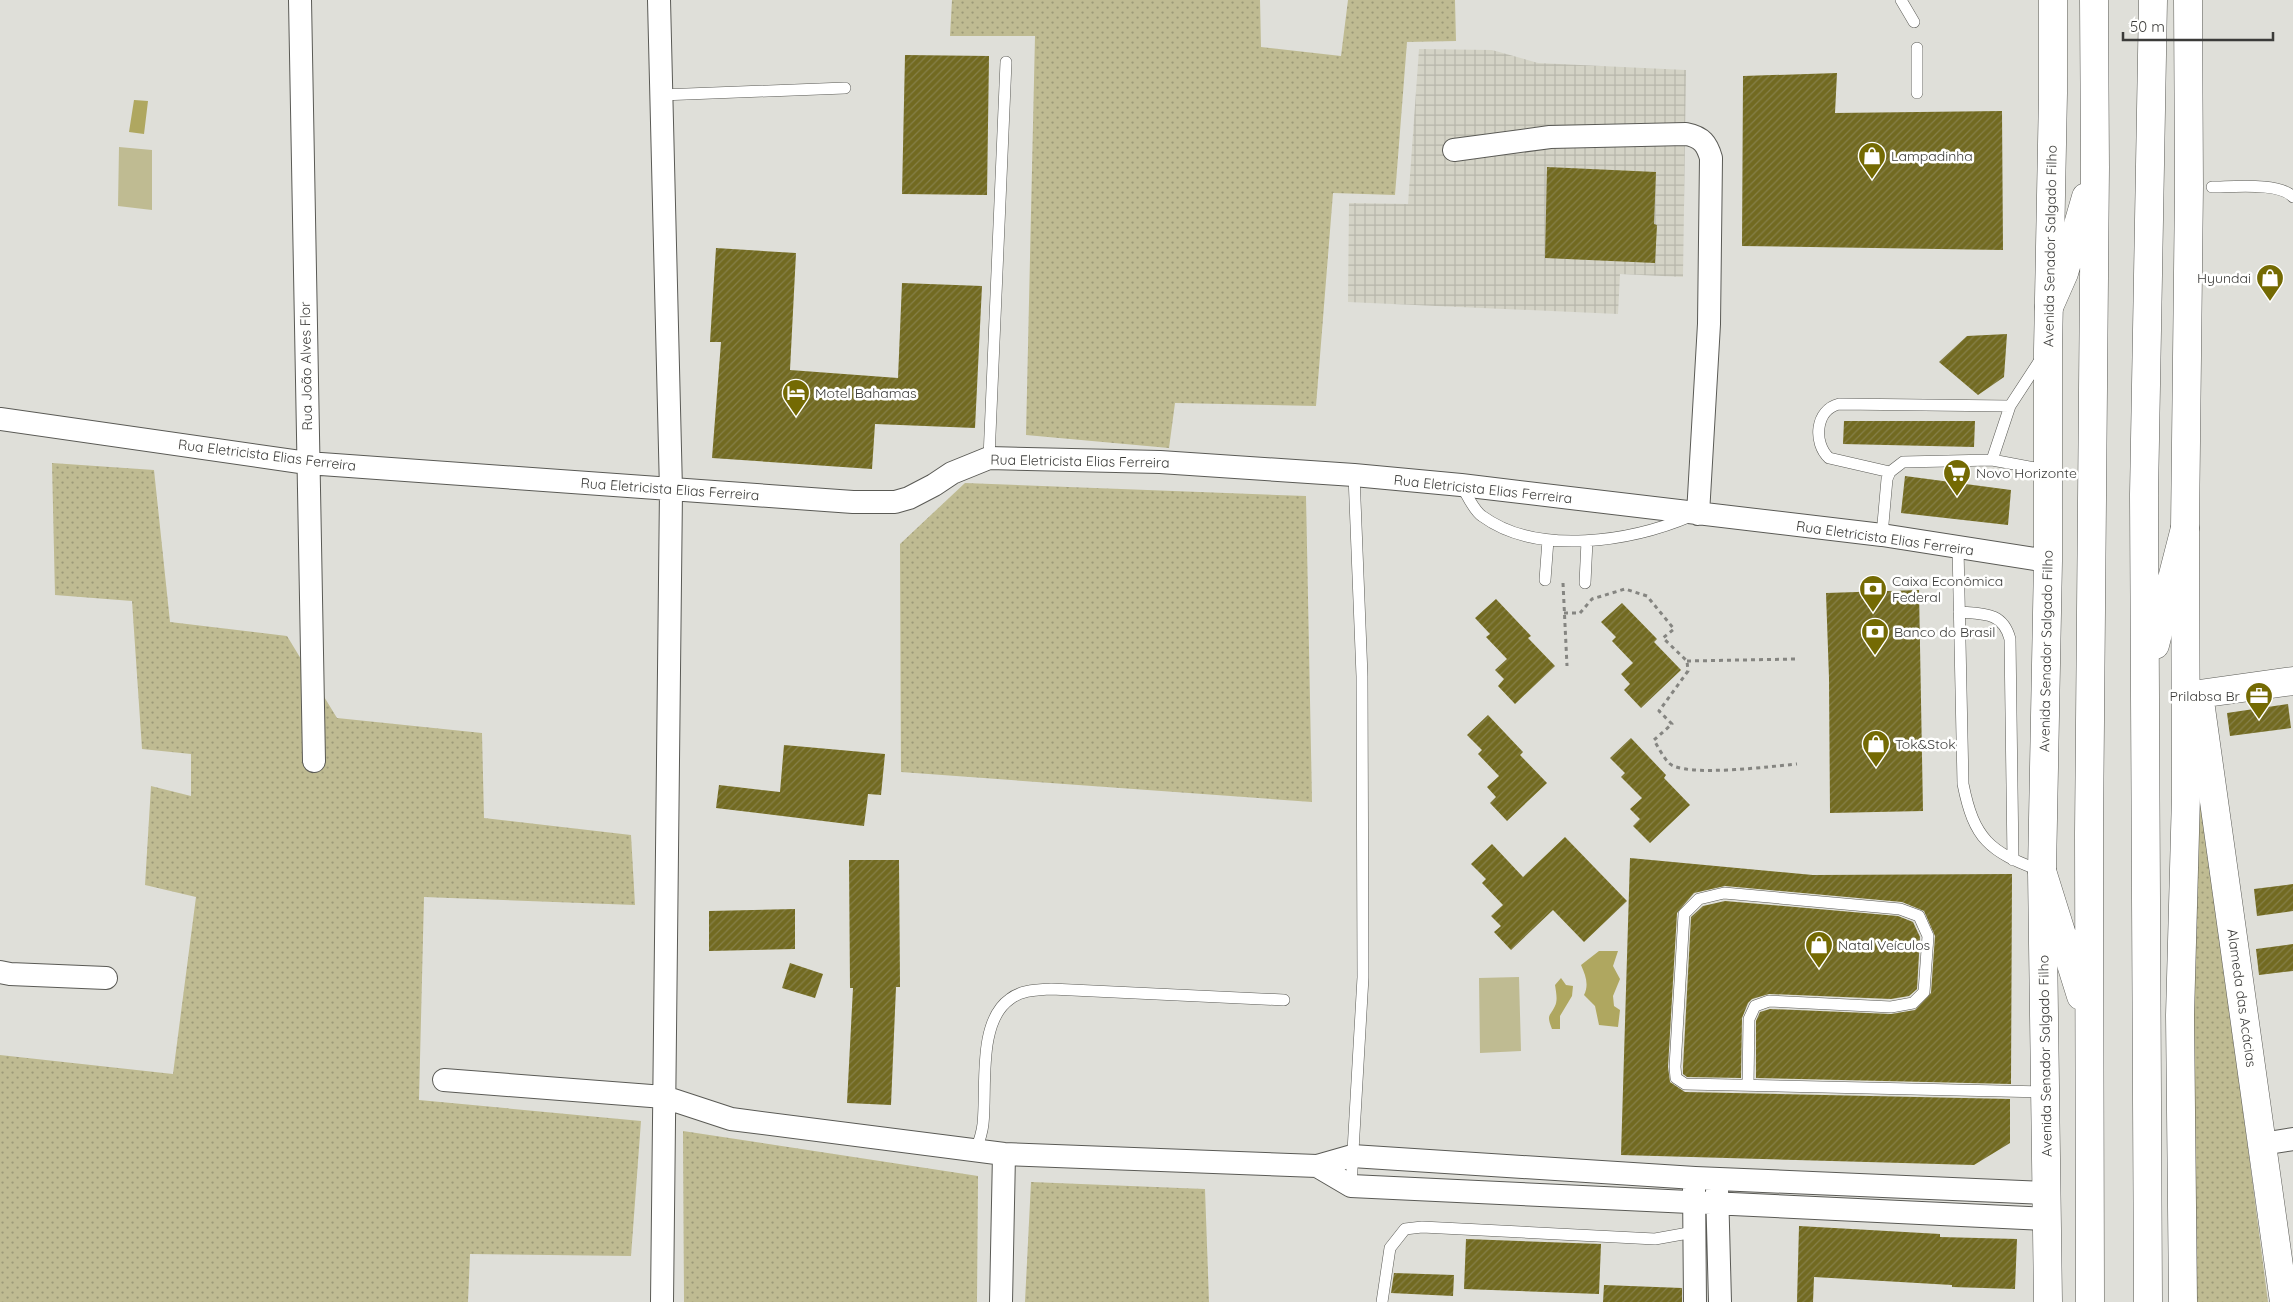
<svg xmlns="http://www.w3.org/2000/svg" width="2293" height="1302" viewBox="0 0 2293 1302" font-family="Quicksand,sans-serif">
	<defs>
		<pattern id="industrial-grid" width="8" height="8" patternUnits="userSpaceOnUse" patternTransform="scale(1.25)"><rect width="8" height="8" fill="#d4d3c6"/><path d="M0 4h8M4 0v8" fill="none" stroke="#b7b6ab"/></pattern>
		<pattern id="grass-dots" width="8" height="8" patternUnits="userSpaceOnUse" patternTransform="scale(1.25)"><rect width="8" height="8" fill="#bfbb92"/><path d="M2 2h.1M6 6h.1" fill="none" stroke="#9c9978" stroke-width="1.8" stroke-linecap="round"/></pattern>
		<pattern id="building-hatch" width="6" height="6" patternUnits="userSpaceOnUse" patternTransform="scale(1.25)"><rect width="6" height="6" fill="#726a21"/><path d="M-1 1l2-2M0 6l6-6M5 7l2-2" fill="none" stroke="#86804a"/></pattern>
	</defs>
	<rect width="100%" height="100%" fill="#dfdfd9"/>
	<path fill="url(#industrial-grid)" d="M 1419,49 L 1492,50 L 1538,63 L 1686,70 L 1683,277 L 1620,274 L 1618,314 L 1348,302 L 1349,203 L 1408,204 Z"/>
	<path fill="url(#grass-dots)" d="M 952,0 L 1260,0 L 1261,47 L 1341,56 L 1348,0 L 1455,0 L 1456,41 L 1407,42 L 1395,195 L 1333,193 L 1316,406 L 1175,403 L 1169,448 L 1026,435 L 1035,36 L 950,36 Z
		M 52,463 L 154,470 L 170,622 L 287,636 L 337,718 L 482,733 L 484,818 L 631,835 L 635,905 L 424,897 L 419,1100 L 641,1121 L 631,1256 L 470,1254 L 468,1302 L 0,1302 L 0,1055 L 173,1074 L 196,897 L 145,885 L 151,786 L 191,796 L 191,754 L 142,749 L 132,601 L 55,595 Z
		M 965,483 L 1306,496 L 1312,802 L 901,772 L 900,544 Z
		M 2193,722 L 2268,1302 L 2188,1302 Z
		M 683,1131 L 978,1176 L 977,1302 L 684,1302 Z
		M 1031,1182 L 1205,1189 L 1209,1302 L 1025,1302 Z"/>
	<path fill="#bfbb92" d="M 119,147 L 152,150 L 152,210 L 118,206 Z
		M 1519,977 L 1521,1051 L 1480,1053 L 1479,978 Z"/>
	<path fill="#afa760" d="M 134,100 L 148,101 L 144,134 L 129,132 Z
		M 1599,951 L 1618,951 L 1613,966 L 1620,979 L 1613,996 L 1614,1006 L 1620,1010 L 1618,1027 L 1599,1025 L 1595,1006 L 1584,995 C 1589,985 1586,976 1581,965 Z
		M 1561,978 L 1566,985 L 1573,986 L 1572,996 L 1560,1016 L 1560,1029 L 1552,1029 C 1546,1014 1550,1017 1555,1006 C 1558,1000 1556,992 1555,985 Z"/>
	<path fill="url(#building-hatch)" d="M 905,55 L 989,56 L 987,195 L 902,194 Z
		M 1837,73 L 1835,113 L 2002,111 L 2003,250 L 1742,246 L 1743,76 Z
		M 1547,167 L 1656,172 L 1654,224 L 1657,225 L 1655,263 L 1545,258 Z
		M 716,248 L 796,253 L 790,370 L 898,378 L 902,283 L 982,286 L 975,428 L 875,424 L 872,469 L 712,458 L 721,342 L 710,342 Z
		M 2007,334 L 2004,377 L 1978,395 L 1939,362 L 1967,336 Z
		M 1844,421 L 1975,421 L 1974,447 L 1843,444 Z
		M 1905,476 L 2011,490 L 2008,525 L 1901,513 Z
		M 1919,590 L 1923,811 L 1830,813 L 1829,678 L 1826,593 Z
		M 1496,599 L 1531,636 L 1528,638 L 1555,666 L 1515,704 L 1498,686 L 1504,679 L 1495,670 L 1507,659 L 1486,637 L 1490,634 L 1475,618 Z
		M 1622,603 L 1657,639 L 1654,642 L 1681,670 L 1641,708 L 1624,690 L 1630,684 L 1621,674 L 1633,663 L 1612,641 L 1616,637 L 1601,622 Z
		M 2288,704 L 2291,728 L 2230,736 L 2227,713 Z
		M 1488,715 L 1523,752 L 1520,755 L 1547,783 L 1507,821 L 1490,803 L 1496,797 L 1487,787 L 1499,776 L 1478,754 L 1482,750 L 1467,735 Z
		M 1631,738 L 1666,775 L 1664,778 L 1690,805 L 1650,843 L 1633,826 L 1640,819 L 1630,809 L 1642,798 L 1621,777 L 1625,773 L 1610,758 Z
		M 784,745 L 885,754 L 881,795 L 868,794 L 864,826 L 716,808 L 719,785 L 780,792 Z
		M 1565,837 L 1627,901 L 1584,942 L 1553,910 L 1511,950 L 1494,932 L 1501,926 L 1491,916 L 1503,905 L 1482,883 L 1486,879 L 1471,864 L 1492,844 L 1523,877 Z
		M 1630,858 L 1813,875 L 2012,874 L 2011,1084 L 1756,1078 L 1756,1021 L 1760,1012 L 1770,1009 L 1891,1014 L 1915,1010 L 1931,993 L 1935,936 L 1924,911 L 1902,902 L 1725,886 L 1694,893 L 1677,913 L 1668,1067 L 1670,1082 L 1685,1092 L 2010,1099 L 2010,1143 L 1974,1165 L 1621,1155 Z
		M 849,860 L 899,860 L 900,987 L 896,987 L 891,1105 L 847,1103 L 853,988 L 850,988 Z
		M 2293,884 L 2293,911 L 2257,916 L 2254,889 Z
		M 1725,901 L 1898,916 L 1913,922 L 1920,937 L 1917,989 L 1909,996 L 1891,999 L 1769,994 L 1752,999 L 1748,1003 L 1742,1018 L 1741,1078 L 1687,1077 L 1683,1074 L 1683,1067 L 1691,917 L 1703,906 Z
		M 795,909 L 795,949 L 709,951 L 709,911 Z
		M 2293,944 L 2293,971 L 2259,975 L 2256,949 Z
		M 790,963 L 823,974 L 815,998 L 782,988 Z
		M 1799,1226 L 1940,1234 L 1940,1237 L 2017,1239 L 2015,1289 L 1952,1287 L 1952,1285 L 1814,1277 L 1813,1302 L 1797,1302 Z
		M 1466,1239 L 1601,1244 L 1599,1294 L 1464,1289 Z
		M 1394,1273 L 1454,1275 L 1453,1296 L 1391,1293 Z
		M 1604,1285 L 1682,1288 L 1682,1302 L 1603,1302 Z"/>
	<g fill="none" stroke-linecap="round" stroke-linejoin="round">
		<defs>
			<path id="service" d="M 1901,0 L 1914,22
				M 1917,93 L 1917,48
				M 661,95 L 845,88
				M 2212,187 C 2232,187 2280,182 2293,197
				M 989,458 L 1006,62
				M 1992,460 L 2010,406 L 2042,357
				M 1890,472 L 1829,458 C 1813,443 1815,410 1839,404 L 2010,406
				M 1461,485 C 1467,494 1473,510 1482,516 C 1538,557 1632,541 1691,516
				M 1882,535 L 1887,479 L 1890,472 L 1903,462 L 1992,460 L 2046,470
				M 1958,547 L 1963,784 C 1974,839 1989,852 2042,871
				M 1545,580 L 1548,540
				M 1585,583 L 1587,541
				M 1959,612 C 1984,614 2003,612 2010,639 L 2013,860
				M 1748,1085 L 1749,1019 L 1755,1006 L 1769,1001 L 1891,1007 L 1913,1003 L 1924,992 L 1928,936 L 1919,916 L 1900,909 L 1724,893 L 1699,899 L 1684,914 L 1675,1067 L 1676,1078 L 1685,1084 L 2045,1092
				M 976,1150 C 979,1142 982,1133 983,1124 C 987,1088 977,1022 1010,999 C 1021,990 1038,990 1051,989 L 1284,1000
				M 1351,1186 L 1363,977 L 1362,676 L 1354,475
				M 1382,1302 L 1390,1248 L 1405,1229 L 1422,1227 L 1655,1239 L 1694,1232"/>
			<path id="minor" d="M 300,0 L 314,761
				M 659,0 L 671,490 L 662,1302
				M 1454,150 L 1550,137 L 1686,134 C 1702,137 1707,144 1711,158 L 1709,324 L 1698,514
				M 0,419 L 307,463 L 853,502 L 895,502 L 909,498 L 934,485 L 952,473 L 989,458 L 1160,462 L 1354,475 L 1461,485 L 1882,535 L 2048,561
				M 0,972 L 10,974 L 106,978
				M 444,1080 L 664,1097 L 731,1119 L 1004,1154 L 1317,1166 L 1352,1156 L 1695,1178 L 2047,1193
				M 2262,1144 L 2293,1139
				M 1317,1166 L 1351,1186 L 2047,1219
				M 1694,1186 L 1695,1302
				M 1717,1188 L 1720,1302
				M 1001,1302 L 1004,1154"/>
			<path id="tertiary" d="M 2284,1302 L 2199,694 L 2293,681"/>
			<path id="primary" d="M 2048,1302 L 2042,871 L 2048,561 L 2048,350 L 2053,93 L 2053,0
				M 2183,1302 L 2180,1015 L 2186,796 L 2185,528 L 2189,186 L 2188,0"/>
			<path id="trunk" d="M 2049,307 L 2064,273 L 2086,197
				M 2155,645 L 2185,528
				M 2042,871 L 2081,996
				M 2090,1302 L 2089,833 L 2095,167 L 2094,0
				M 2148,1302 L 2144,495 L 2153,0"/>
		</defs>
		<use href="#service" stroke="#5a5a55" stroke-width="12"/>
		<use href="#minor" stroke="#5a5a55" stroke-width="24"/>
		<use href="#tertiary" stroke="#5a5a55" stroke-width="29"/>
		<use href="#primary" stroke="#5a5a55" stroke-width="29"/>
		<use href="#trunk" stroke="#5a5a55" stroke-width="29"/>
		<path stroke="#858581" stroke-width="3" stroke-dasharray="4 4" stroke-linecap="butt" d="M 1563,583 L 1567,666
			M 1564,613 L 1580,613 L 1592,599 L 1625,589 L 1647,596 L 1674,629 L 1663,638 L 1687,661 L 1688,671 L 1659,711 L 1672,724 L 1654,740 C 1658,747 1663,757 1669,763 C 1683,778 1774,766 1797,764
			M 1687,661 L 1796,659"/>
		<use href="#service" stroke="#fff" stroke-width="11"/>
		<use href="#minor" stroke="#fff" stroke-width="22"/>
		<use href="#tertiary" stroke="#fff" stroke-width="28"/>
		<use href="#primary" stroke="#fff" stroke-width="28"/>
		<use href="#trunk" stroke="#fff" stroke-width="28"/>
	</g>
	<defs>
		<symbol id="shop-pin" viewBox="-11 -11 22 30"><path d="M0 17L-7.5 6A9.5 9.5 0 1 1 7.5 6Z" fill="#746a03" stroke="#fffffe"/><path d="M-5-2.5h2.3a2.7 3.5 0 0 1 5.4 0H5L5.5 6h-11ZM-1.5-2.5h3a1.5 2.3 0 0 0-3 0Z" fill="#fff"/></symbol>
		<symbol id="hotel-pin" viewBox="-11 -11 22 30"><path d="M0 17L-7.5 6A9.5 9.5 0 1 1 7.5 6Z" fill="#746a03" stroke="#fffffe"/><path d="M-6-4.5h1.5V1H6V5H4.5V3h-9V5H-6ZM-4 0a1.8 1.8 0 1 1 3.6 0ZM.5 0V-2.5h3Q6-2.5 6 0Z" fill="#fff"/></symbol>
		<symbol id="supermarket-pin" viewBox="-11 -11 22 30"><path d="M0 17L-7.5 6A9.5 9.5 0 1 1 7.5 6Z" fill="#746a03" stroke="#fffffe"/><path d="M-6-5.5h2.5l.6 2H6L4.5 2H-2.5L-4.4-4H-6ZM-1.5 3.2a1.3 1.3 0 1 0 .1 0ZM3 3.2a1.3 1.3 0 1 0 .1 0Z" fill="#fff"/></symbol>
		<symbol id="bank-pin" viewBox="-11 -11 22 30"><path d="M0 17L-7.5 6A9.5 9.5 0 1 1 7.5 6Z" fill="#746a03" stroke="#fffffe"/><path d="M-6-4H6V4H-6ZM0-2.3a2.3 2.3 0 1 0 0 4.6a2.3 2.3 0 1 0 0-4.6Z" fill="#fff"/></symbol>
		<symbol id="office-pin" viewBox="-11 -11 22 30"><path d="M0 17L-7.5 6A9.5 9.5 0 1 1 7.5 6Z" fill="#746a03" stroke="#fffffe"/><path d="M-6-3h4V-5.5h4V-3h4V5H-6ZM-1-4.5V-3h2v-1.5ZM-6 0V1H6V0Z" fill="#fff"/></symbol>
	</defs>
	<g fill-rule="evenodd">
		<use href="#shop-pin" x="1856" y="140" width="32" height="43"/>
		<use href="#shop-pin" x="2254" y="262" width="32" height="43"/>
		<use href="#hotel-pin" x="780" y="377" width="32" height="43"/>
		<use href="#supermarket-pin" x="1941" y="457" width="32" height="43"/>
		<use href="#bank-pin" x="1857" y="573" width="32" height="43"/>
		<use href="#bank-pin" x="1859" y="616" width="32" height="43"/>
		<use href="#office-pin" x="2243" y="680" width="32" height="43"/>
		<use href="#shop-pin" x="1860" y="728" width="32" height="43"/>
		<use href="#shop-pin" x="1803" y="929" width="32" height="43"/>
	</g>
	<g text-anchor="middle" dominant-baseline="central" stroke-width="5" stroke-linejoin="round" paint-order="stroke">
		<g font-size="14" fill="#3b3b39" stroke="#fffffe" text-anchor="start">
			<text x="1891" y="156">Lampadinha</text>
			<text x="2251" y="278" text-anchor="end">Hyundai</text>
			<text x="815" y="393">Motel Bahamas</text>
			<text x="1976" y="473">Novo Horizonte</text>
			<text x="1892" y="581">Caixa Econômica<tspan x="1892" dy="16">Federal</tspan></text>
			<text x="1894" y="632">Banco do Brasil</text>
			<text x="2240" y="696" text-anchor="end">Prilabsa Br</text>
			<text x="1895" y="744">Tok&amp;Stok</text>
			<text x="1838" y="945">Natal Veículos</text>
		</g>
		<g font-size="14" fill="#3b3b39" stroke="#fffffe">
			<text transform="translate(2050 246) rotate(-89)">Avenida Senador Salgado Filho</text>
			<text transform="translate(306 366) rotate(-91)">Rua João Alves Flor</text>
			<text transform="translate(267 455) rotate(7)">Rua Eletricista Elias Ferreira</text>
			<text transform="translate(1080 461) rotate(1)">Rua Eletricista Elias Ferreira</text>
			<text transform="translate(670 489) rotate(4)">Rua Eletricista Elias Ferreira</text>
			<text transform="translate(1483 489) rotate(6)">Rua Eletricista Elias Ferreira</text>
			<text transform="translate(1885 538) rotate(8)">Rua Eletricista Elias Ferreira</text>
			<text transform="translate(2046 651) rotate(-89)">Avenida Senador Salgado Filho</text>
			<text transform="translate(2242 998) rotate(82)">Alameda das Acácias</text>
			<text transform="translate(2045 1056) rotate(-91)">Avenida Senador Salgado Filho</text>
		</g>
	</g>
	<path d="M2123 32v8h150v-8" fill="none" stroke="#3b3b39" stroke-width="2.5"/>
	<text x="2130" y="32" font-size="15" fill="#3b3b39" stroke="#fffffe" stroke-width="4" paint-order="stroke">50 m</text>
</svg>
